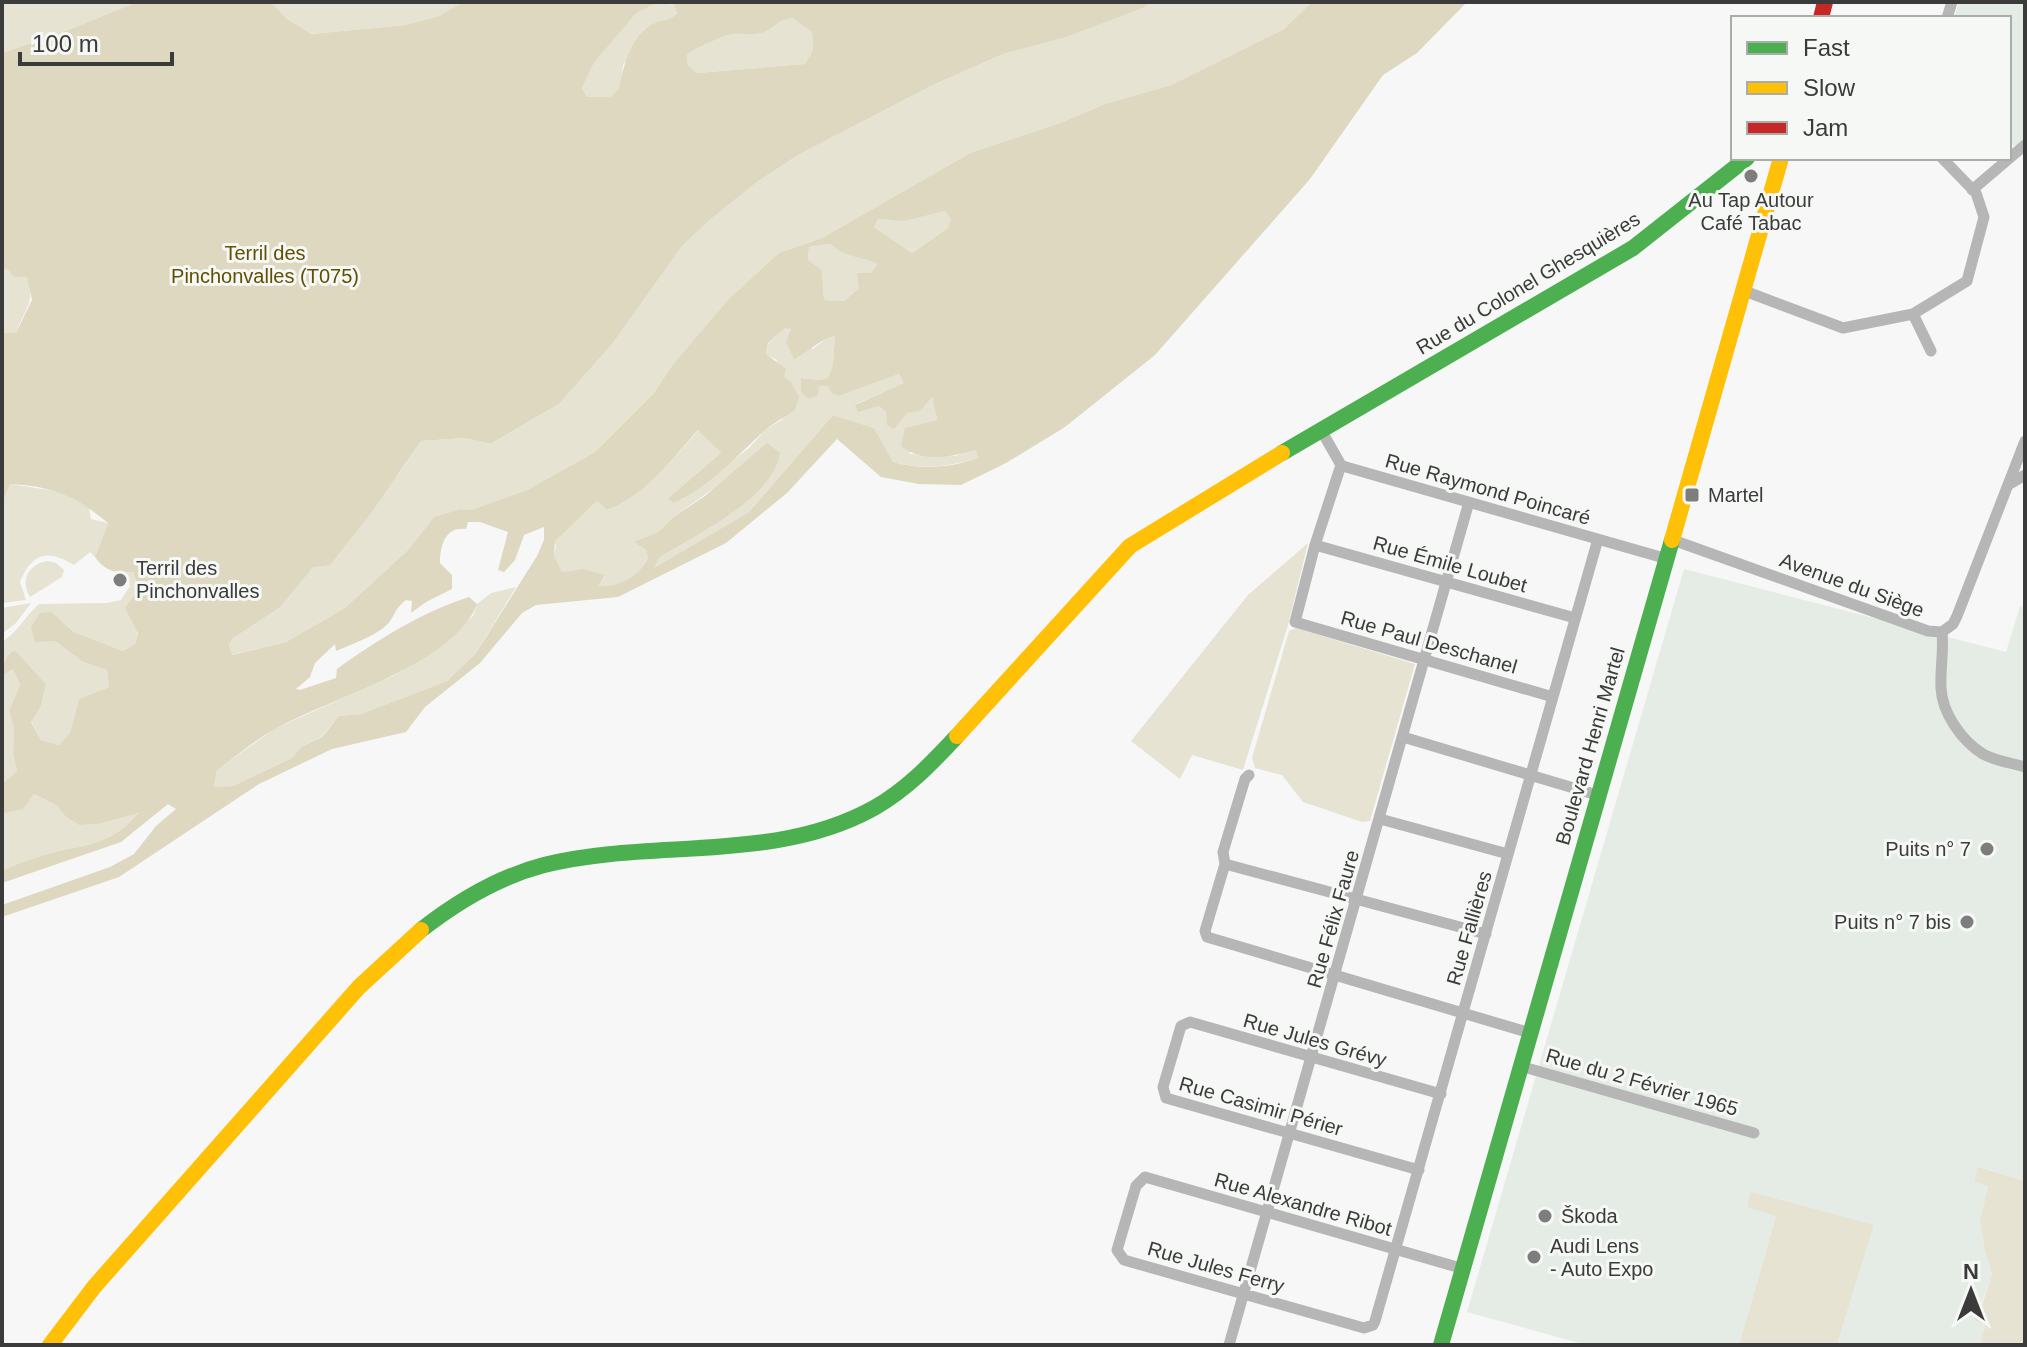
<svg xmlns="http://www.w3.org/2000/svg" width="2027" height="1347" viewBox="0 0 2027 1347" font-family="Helvetica,sans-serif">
	<rect width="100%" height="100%" fill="#f6f7f6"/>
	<path fill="#e5ece6" d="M 1959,2 L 2025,2 L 2025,133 L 2021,147 L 2009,144 L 2009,18 L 1954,18 Z
		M 1684,569 L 2006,652 L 2020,606 L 2025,608 L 2025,1181 L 1979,1167 L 1974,1182 L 1988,1186 L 1980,1220 L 1985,1253 L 1992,1274 L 1975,1322 L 1985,1325 L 1980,1345 L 1837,1345 L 1874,1225 L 1776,1216 L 1739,1345 L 1586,1345 L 1467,1312 Z"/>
	<path fill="#e7e3d3" d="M 2,2 L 137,2 L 68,30 L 2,53 Z
		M 271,2 L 463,2 L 439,16 L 406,25 L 310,34 L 287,19 Z
		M 659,2 L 674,5 L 677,12 L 671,20 L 655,23 L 623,65 L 620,89 L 610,97 L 587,97 L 582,88 L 594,63 L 636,12 Z
		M 1150,2 L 1312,2 L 1284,29 L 1171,85 L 1105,104 L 1060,123 L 970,153 L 822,238 L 779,253 L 671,367 L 654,393 L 595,452 L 527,490 L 471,510 L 460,509 L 434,517 L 408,550 L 345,608 L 286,642 L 231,655 L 229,645 L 233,638 L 313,567 L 400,472 L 421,441 L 465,438 L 490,444 L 559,404 L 613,343 L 682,246 L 711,219 L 757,182 L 798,155 L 933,85 L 1003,54 L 1067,37 L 1143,8 Z
		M 792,18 L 812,32 L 813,50 L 805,64 L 697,73 L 688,65 L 687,55 C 693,49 725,35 733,34 C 743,33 755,36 765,32 C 777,26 776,21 792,18 Z
		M 945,211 L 952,221 L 948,228 L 912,253 L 874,227 L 878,219 L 904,220 Z
		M 830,244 C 846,258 859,256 879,264 L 859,288 L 844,301 L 824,300 L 822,270 L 808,260 L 809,247 Z
		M 7,267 L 27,277 C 36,302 24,310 16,333 L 2,333 L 2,271 Z
		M 785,327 L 791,328 L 790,334 L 813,349 L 828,337 L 835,335 L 833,364 L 828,378 L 819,380 L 801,378 L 818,386 L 828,385 L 839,396 L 899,374 L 905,383 L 856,404 L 879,406 L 886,412 L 907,413 L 932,397 L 937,420 L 905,428 L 910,454 L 955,456 L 976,450 L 978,458 C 948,467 923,470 892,462 L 874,428 L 833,415 L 749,512 L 653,569 L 659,558 L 733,512 L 727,479 L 672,518 L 658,532 L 635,542 L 646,550 L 648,558 C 638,579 620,586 597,586 L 605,576 L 562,572 L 554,555 L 556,546 L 554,541 L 597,501 L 607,510 C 647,495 670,461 699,430 L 721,453 L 669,497 L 687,496 L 749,448 L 765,430 L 783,419 L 784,377 L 776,359 L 766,355 L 768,344 Z
		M 10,484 L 62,492 L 89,508 L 91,519 L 108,523 L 95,557 L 90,552 L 74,565 C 48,549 32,552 20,582 L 26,600 L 2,603 L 2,504 Z
		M 1308,543 L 1288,625 L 1243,770 L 1192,755 L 1180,779 L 1131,741 L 1248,595 Z
		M 47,561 L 56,563 L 64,570 L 62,577 L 30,597 C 20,580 28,565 47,561 Z
		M 133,572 C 141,591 141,623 135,644 L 123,651 L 74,632 L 63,622 L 55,641 L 83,662 L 107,670 L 109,687 L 79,699 L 70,734 L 59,745 L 41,740 L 31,721 L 41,706 L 46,684 L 15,650 L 5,673 L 13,669 L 20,685 L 9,710 L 14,729 L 13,754 L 17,771 L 2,784 L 2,642 C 18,632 25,616 39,604 L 107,603 L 121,600 L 130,586 L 128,576 L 121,573 Z
		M 516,587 L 476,653 L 447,681 L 361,714 L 339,716 L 321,737 L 301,747 L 292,758 L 233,786 L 214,788 L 217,770 L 274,729 L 395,675 L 438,648 L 473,616 L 477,604 L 491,593 Z
		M 31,603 L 16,623 L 2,634 L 2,608 Z
		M 1296,628 L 1415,664 L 1370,821 L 1362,822 L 1303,802 L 1282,775 L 1255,768 L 1252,758 L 1289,631 Z
		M 34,794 L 56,805 L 66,817 L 79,825 L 98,824 L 139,811 L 127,828 L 104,841 L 53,853 L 2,871 L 2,814 L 22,809 Z
		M 1978,1167 L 2025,1181 L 2025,1345 L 1980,1345 L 1985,1325 L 1974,1321 L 1976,1313 L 1980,1311 L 1992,1274 L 1985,1253 L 1980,1220 L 1988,1186 L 1974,1182 Z
		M 1751,1192 L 1874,1225 L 1837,1345 L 1739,1345 L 1776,1216 L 1747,1207 Z"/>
	<path fill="#ded8c1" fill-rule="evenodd" d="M 137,2 L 271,2 L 287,19 L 311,34 L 406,25 L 439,16 L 463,2 L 659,2 L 636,13 L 594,63 L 582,88 L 587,97 L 610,97 L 619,89 C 623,67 631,34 655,23 C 664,19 670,22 677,13 L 674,5 L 668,2 L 1150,2 L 1143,8 L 1067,37 L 1003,54 L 933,85 L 798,155 L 757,182 L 711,219 L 682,246 L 613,343 L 559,404 L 490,444 L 465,438 L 421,441 L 371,513 L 330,565 L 313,567 L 280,607 L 233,638 L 229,645 L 232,655 L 286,642 L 345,608 L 408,550 L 434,517 L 460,509 L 471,510 L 527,490 L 595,452 L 654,393 L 671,367 L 728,300 L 779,253 L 822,238 L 970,153 L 1060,123 L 1105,104 L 1171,85 L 1284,29 L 1312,2 L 1467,2 L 1417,53 L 1383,75 L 1310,179 L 1155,355 L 1065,427 L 1006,463 L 961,485 L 919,484 L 881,477 L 837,439 L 787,493 L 726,543 L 618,597 L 536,605 L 522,613 L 480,663 L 425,707 L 406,732 L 332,749 L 259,784 L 119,877 L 2,917 L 2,905 L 110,867 L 134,854 L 156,826 L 176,809 L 168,804 L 121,842 L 2,883 L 2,871 C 19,863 37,857 56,852 C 90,844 115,843 138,813 L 98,824 L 79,825 L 66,817 L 56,805 L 34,794 L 23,809 L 2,814 L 2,784 L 17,771 L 13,754 L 14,729 L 9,710 L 20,685 L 13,669 L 4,674 L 2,668 L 8,655 L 15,650 L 46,684 L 41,706 L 31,722 L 41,740 L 59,745 L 70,733 L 79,699 L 109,687 L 107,670 L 83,662 L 55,641 L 35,642 L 31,627 L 40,613 L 51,612 L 74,632 L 123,651 L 135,644 L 138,633 L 125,608 L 139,589 L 133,572 C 116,574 105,571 95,557 L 108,523 C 74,495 55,487 10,484 L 2,504 L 2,333 L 16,333 L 32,300 L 27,277 L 14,277 L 7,268 L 2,271 L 2,53 L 68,30 ZM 792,18 L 812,32 L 813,50 L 805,64 L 697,73 L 688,65 L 687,55 C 693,49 725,35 733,34 C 743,33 755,36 765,32 C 777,26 776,21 792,18 ZM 945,211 L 951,220 L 948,228 L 912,253 L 874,227 L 878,219 L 904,221 ZM 830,244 C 846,258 859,256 878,264 L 871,273 L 857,273 L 859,288 L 844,301 L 824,300 L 822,270 L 808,260 L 809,247 ZM 785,328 L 791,329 L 786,342 L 794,359 C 807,353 823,337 835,336 L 833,364 L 828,378 L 819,380 L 801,378 L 801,392 L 809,399 L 818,395 L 819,386 L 828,386 L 832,393 L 839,396 L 899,374 L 904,383 L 855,405 L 858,412 L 879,406 L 886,412 L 887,425 L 894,429 L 907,413 L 920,411 L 932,397 L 937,420 L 905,428 L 901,446 C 921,463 952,457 976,450 L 978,458 C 949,468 922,470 893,462 L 874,428 L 833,415 L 749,512 L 654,568 L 659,558 C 696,534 773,499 780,453 L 767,443 L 705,496 L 672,518 L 658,532 L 634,542 L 646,550 L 648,558 C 638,578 620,586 598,586 L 605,575 L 583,569 L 562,572 L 554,555 L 555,541 L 597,501 L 607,510 C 647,495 670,461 698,430 L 721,453 L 668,498 L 673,503 C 708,488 736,457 763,432 C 773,423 785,417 795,410 L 799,397 L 791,382 L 784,377 L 786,369 L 766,354 L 768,343 ZM 468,522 L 480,522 L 508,532 L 498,570 L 504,572 L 515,560 L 524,535 L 544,527 L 544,540 L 537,556 L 476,653 L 447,681 L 361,714 L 339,716 L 322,737 L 301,747 L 292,758 L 233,786 L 214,787 L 217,770 C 237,756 256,739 277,728 C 331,698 455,664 477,604 L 469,597 C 422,612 377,640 337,669 L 336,678 L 300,690 L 296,689 L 310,677 L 315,663 L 335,644 L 336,651 C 350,645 383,633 390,621 C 397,611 395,609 406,600 L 412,601 L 411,613 L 426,602 L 452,589 L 452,575 L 440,563 C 440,546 445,526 466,529 Z"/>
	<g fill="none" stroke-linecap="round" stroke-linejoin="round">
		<path stroke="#b6b6b6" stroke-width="11" d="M 1947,18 L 1952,2
			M 1972,190 L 2025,145
			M 1742,290 L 1843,328 L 1913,314 L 1967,281 L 1984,217 L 1976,193 L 1942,158
			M 1913,314 L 1931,351
			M 1321,430 L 1341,465 L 1346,467 L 1664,558
			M 1341,465 L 1315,545 L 1295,622 L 1553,697
			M 2008,485 L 2025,475
			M 1670,539 L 1928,631 L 1942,632
			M 1315,545 L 1575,618
			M 1942,632 L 1953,624 L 1957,616 L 2025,441
			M 1942,632 C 1944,651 1940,669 1941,688 C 1942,713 1962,741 1983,754 C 1995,761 2012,763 2025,767
			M 1403,737 L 1597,795
			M 1249,775 L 1245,779 L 1223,852 L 1225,864 L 1205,931 L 1207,937 L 1530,1033
			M 1380,819 L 1508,854
			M 1225,864 L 1486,934
			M 1520,1066 L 1754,1133
			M 1419,1170 L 1166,1098 L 1163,1087 L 1181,1026 L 1190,1022 L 1441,1094
			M 1464,1269 L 1145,1177 L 1136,1186 L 1117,1250 L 1124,1260 L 1364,1328 L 1373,1325 L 1375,1321 C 1450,1060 1523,800 1598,539
			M 1229,1345 L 1469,502"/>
		<path stroke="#4caf50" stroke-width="16" d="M 1282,453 L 1633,248 L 1747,158
			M 421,930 C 458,901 498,877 544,865 C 652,838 773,864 874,808 C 906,790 932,763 957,736
			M 1441,1345 L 1672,540"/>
		<path stroke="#ffc107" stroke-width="16" d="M 1672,540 L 1781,158
			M 957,736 L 1130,546 L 1282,453
			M 50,1345 L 94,1287 L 359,987 L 421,930"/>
		<path stroke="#c62828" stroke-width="16" d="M 1821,18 L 1825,2"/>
	</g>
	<g fill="#7c7d7c" stroke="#f5f8f5" stroke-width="3">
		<circle cx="1751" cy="176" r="8"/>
		<rect x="1684" y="487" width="16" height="16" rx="4"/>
		<circle cx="120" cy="580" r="8"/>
		<circle cx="1987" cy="849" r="8"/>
		<circle cx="1967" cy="922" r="8"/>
		<circle cx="1545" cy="1216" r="8"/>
		<circle cx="1534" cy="1257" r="8"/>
	</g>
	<g text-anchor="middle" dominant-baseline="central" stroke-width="6" stroke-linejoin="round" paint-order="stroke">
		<g font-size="20" fill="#3a3b3a" stroke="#f5f8f5" text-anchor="start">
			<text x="1751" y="200" text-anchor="middle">Au Tap Autour<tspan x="1751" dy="23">Café Tabac</tspan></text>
			<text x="1708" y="495">Martel</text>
			<text x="136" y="568">Terril des<tspan x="136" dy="23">Pinchonvalles</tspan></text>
			<text x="1971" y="849" text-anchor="end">Puits n° 7</text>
			<text x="1951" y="922" text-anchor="end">Puits n° 7 bis</text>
			<text x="1561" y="1216">Škoda</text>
			<text x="1550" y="1246">Audi Lens<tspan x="1550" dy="23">- Auto Expo</tspan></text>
		</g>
		<g font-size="20" fill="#614f03" stroke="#f5f8f5">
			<text x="265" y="253">Terril des<tspan x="265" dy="23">Pinchonvalles (T075)</tspan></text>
		</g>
		<g font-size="20" fill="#3a3b3a" stroke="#f5f8f5">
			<text transform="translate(1528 283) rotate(-31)">Rue du Colonel Ghesquières</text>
			<text transform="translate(1488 489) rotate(16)">Rue Raymond Poincaré</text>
			<text transform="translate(1450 564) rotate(16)">Rue Émile Loubet</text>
			<text transform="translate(1852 585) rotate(20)">Avenue du Siège</text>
			<text transform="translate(1429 642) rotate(16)">Rue Paul Deschanel</text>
			<text transform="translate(1590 746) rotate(-74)">Boulevard Henri Martel</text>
			<text transform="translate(1333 919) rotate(-74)">Rue Félix Faure</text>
			<text transform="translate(1469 928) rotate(-74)">Rue Fallières</text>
			<text transform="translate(1315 1040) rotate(16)">Rue Jules Grévy</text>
			<text transform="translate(1642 1082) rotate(16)">Rue du 2 Février 1965</text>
			<text transform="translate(1261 1106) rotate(16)">Rue Casimir Périer</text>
			<text transform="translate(1303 1204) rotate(16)">Rue Alexandre Ribot</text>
			<text transform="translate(1216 1267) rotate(16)">Rue Jules Ferry</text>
		</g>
	</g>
	<rect width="2027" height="1347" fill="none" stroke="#3a3b3a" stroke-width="8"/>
	<rect x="1731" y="16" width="280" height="144" fill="#f5f8f5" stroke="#aaacaa" stroke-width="2"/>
	<rect x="1747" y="42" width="40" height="12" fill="#4caf50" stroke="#aaacaa" stroke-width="2"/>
	<text x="1803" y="56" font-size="24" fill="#3a3b3a">Fast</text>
	<rect x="1747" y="82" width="40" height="12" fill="#ffc107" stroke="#aaacaa" stroke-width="2"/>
	<text x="1803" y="96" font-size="24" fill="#3a3b3a">Slow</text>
	<rect x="1747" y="122" width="40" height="12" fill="#c62828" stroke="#aaacaa" stroke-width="2"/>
	<text x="1803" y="136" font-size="24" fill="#3a3b3a">Jam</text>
	<g transform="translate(1971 1291)" stroke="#f5f8f5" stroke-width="6" paint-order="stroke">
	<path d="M0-6L14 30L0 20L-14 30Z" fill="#3a3b3a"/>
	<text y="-12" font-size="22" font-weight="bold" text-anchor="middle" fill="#3a3b3a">N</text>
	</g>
	<path d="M20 52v12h152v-12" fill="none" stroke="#3a3b3a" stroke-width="4"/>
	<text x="32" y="52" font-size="24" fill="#3a3b3a" stroke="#f5f8f5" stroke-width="6" paint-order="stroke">100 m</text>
</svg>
